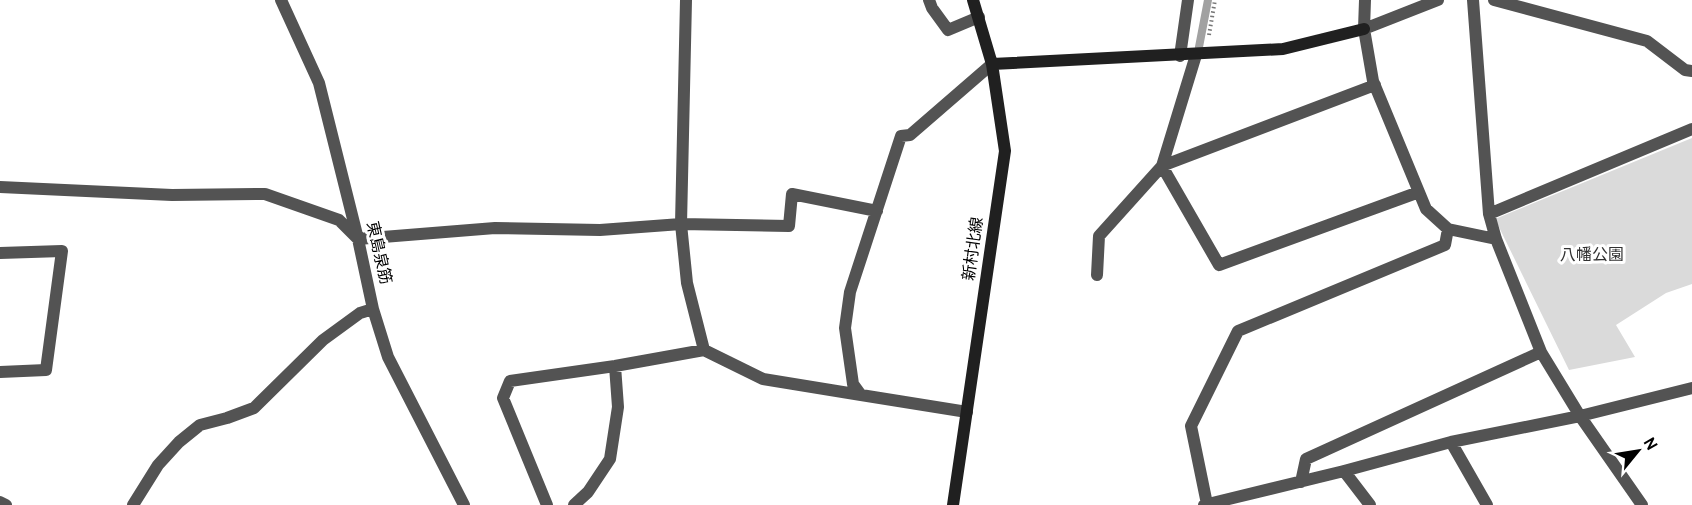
<svg xmlns="http://www.w3.org/2000/svg" width="1692" height="505" viewBox="0 0 1692 505" font-family="Overpass,'Noto Sans JP',sans-serif">
	<rect width="100%" height="100%" fill="#fff"/>
	<path fill="#dadada" d="M 1692,138 L 1692,284 L 1666,293 L 1616,325 L 1635,357 L 1569,370 L 1495,219 Z"/>
	<g fill="none" stroke-linecap="round" stroke-linejoin="round">
		<path stroke="#a1a1a1" stroke-width="8" d="M 1199,47 L 1208,0"/>
		<path stroke="#757575" stroke-width="4" stroke-dasharray="1.5 3" stroke-linecap="butt" d="M 1209,35 L 1215,0"/>
		<path stroke="#535353" stroke-width="12" d="M 1180,56 L 1188,0"/>
		<path stroke="#535353" stroke-width="12" d="M 281,0 L 319,83 L 358,239 L 373,309 L 388,357 L 464,505
			M 686,0 L 681,224 L 687,283 L 704,350
			M 929,0 L 932,8 L 948,30 L 979,17
			M 1365,0 L 1364,29 L 1373,81 L 1426,209 L 1448,229 L 1496,239
			M 1473,0 L 1489,214 L 1496,239 L 1541,352 L 1580,416 L 1642,505
			M 1494,0 L 1647,41 L 1685,70 L 1692,71
			M 1364,29 L 1438,0
			M 1162,166 L 1219,265 L 1419,192
			M 1162,166 L 1375,85
			M 0,187 L 172,195 L 265,194 L 339,220 L 358,239 L 495,228 L 600,230 L 681,224 L 789,226 L 792,194 L 877,211
			M 1489,214 L 1692,129
			M 0,253 L 62,251 L 46,370 L 0,372
			M 1097,275 L 1099,236 L 1162,166 L 1196,55
			M 967,412 L 861,395 L 853,384 L 845,328 L 850,292 L 901,136 L 910,135 L 992,64
			M 1451,442 L 1487,505
			M 1344,471 L 1370,505
			M 1301,482 L 1306,459 L 1541,352
			M 0,502 L 6,505
			M 1207,504 L 1191,426 L 1238,331 L 1445,245 L 1448,229
			M 133,505 L 158,465 L 179,442 L 200,425 L 227,418 L 254,408 L 323,340 L 360,313 L 373,309
			M 547,505 L 503,398 L 510,381 L 615,366 L 704,350 L 763,379 L 861,395
			M 574,505 L 588,492 L 610,459 L 618,407 L 615,366
			M 1204,505 L 1344,471 L 1451,442 L 1580,416 L 1692,388"/>
		<path stroke="#202020" stroke-width="12" d="M 992,64 L 1283,49 L 1364,29
			M 953,505 L 1005,151 L 992,64 L 973,0"/>
	</g>
	<g text-anchor="middle" dominant-baseline="central" stroke-width="6" stroke-linejoin="round" paint-order="stroke">
		<g font-size="16" fill="#000" stroke="#fff">
			<text transform="translate(974 249) rotate(-82)">新村北線</text>
			<text transform="translate(378 253) rotate(77)">東島泉筋</text>
		</g>
		<g font-size="16" fill="#313131" stroke="#fff">
			<text x="1592" y="256">八幡公園</text>
		</g>
	</g>
	<g transform="translate(1638 451) rotate(60)" stroke="#ffffff" stroke-width="4.5" paint-order="stroke">
	<path d="M0-4.5L10 22L0 15L-10 22Z" fill="#000000"/>
	<text y="-9" font-size="16" font-weight="bold" text-anchor="middle" fill="#000000">N</text>
	</g>
</svg>
